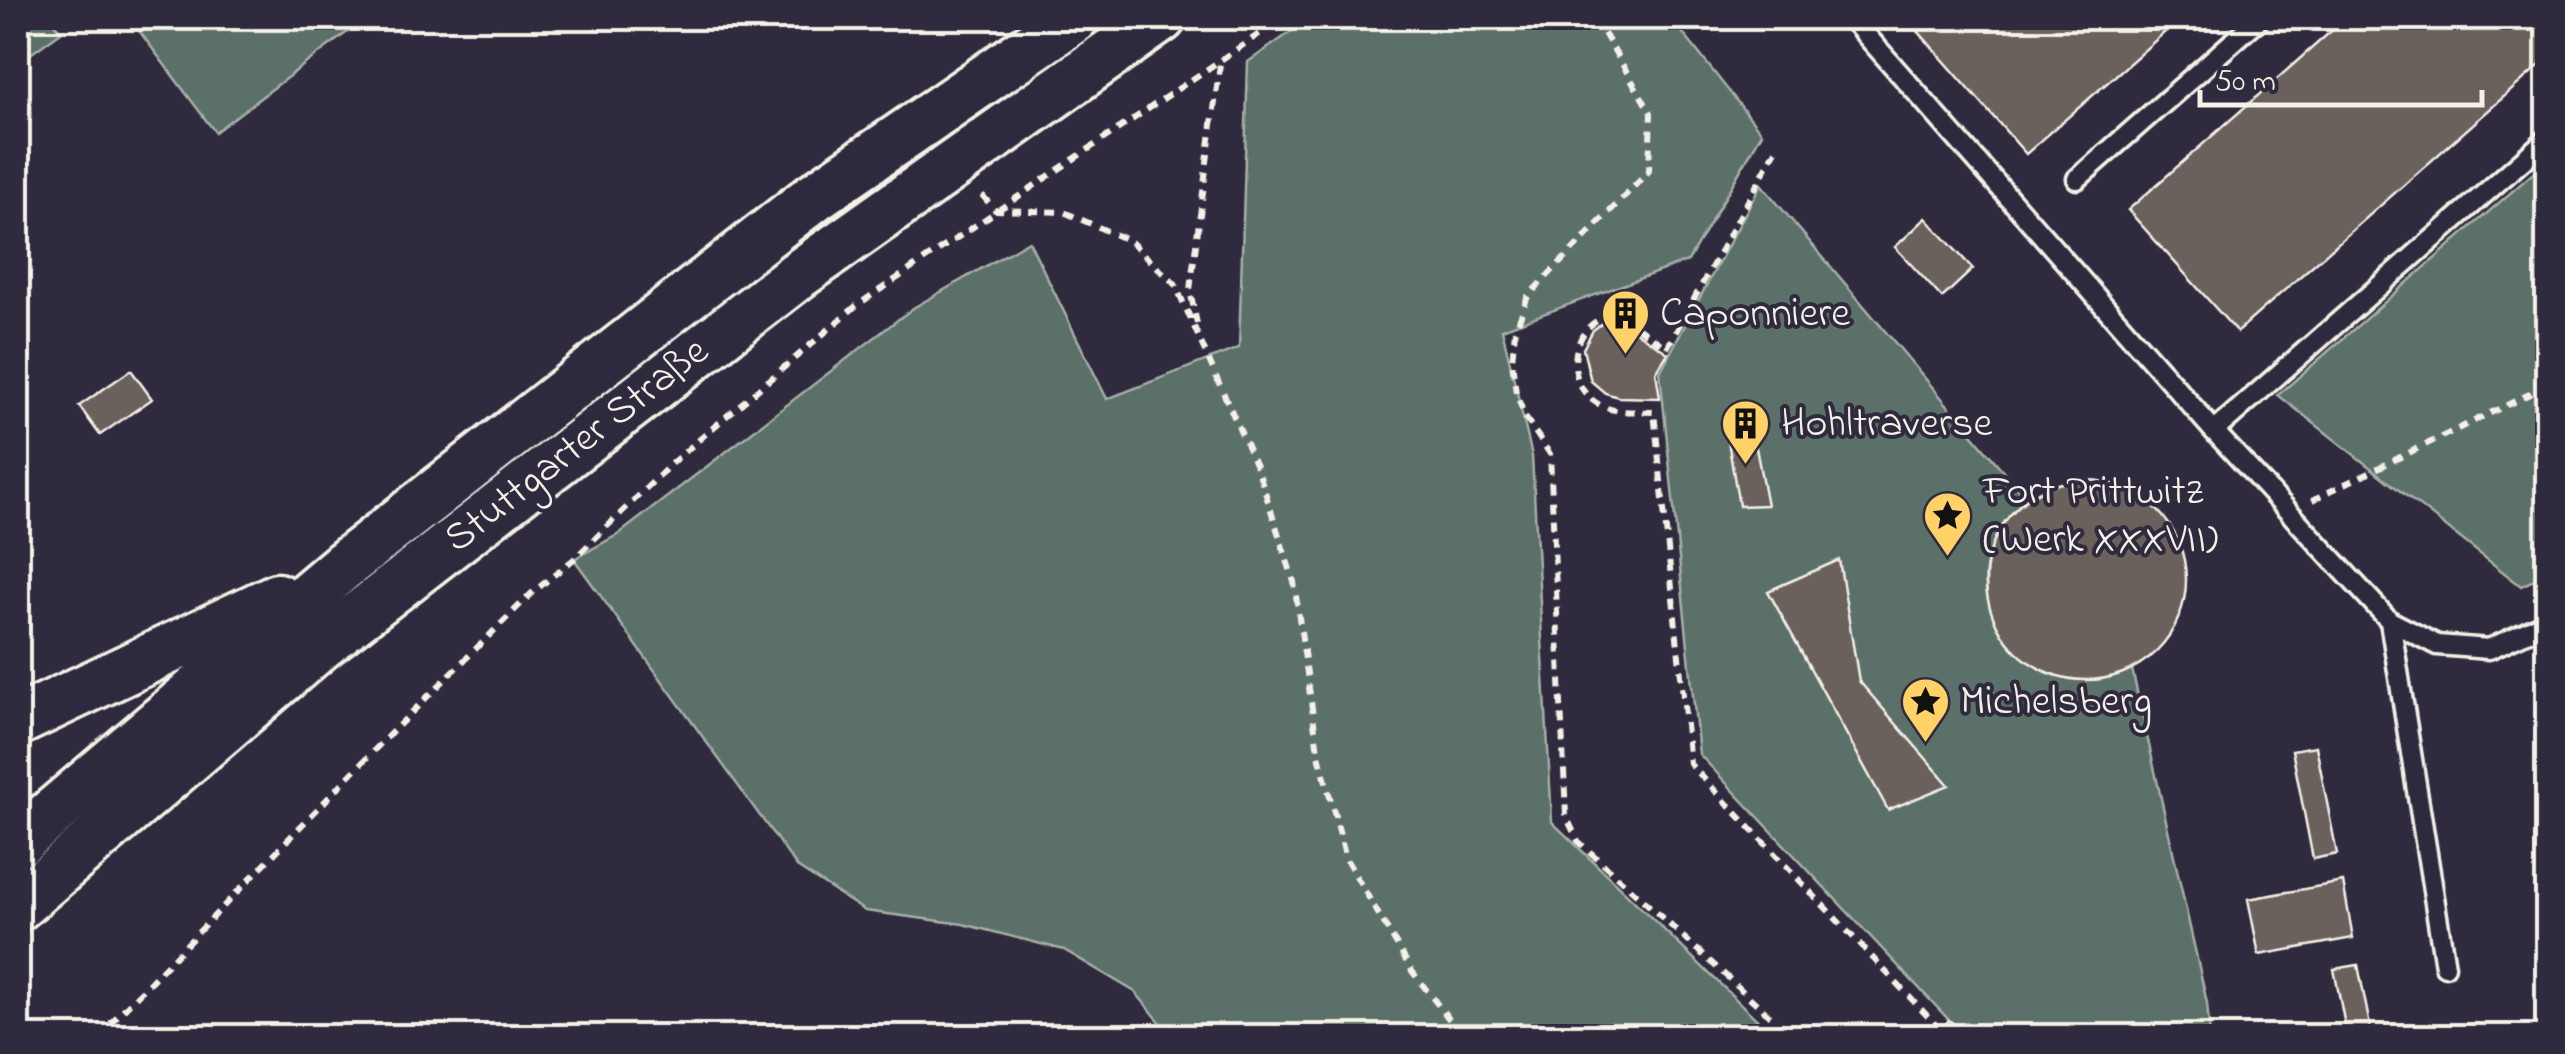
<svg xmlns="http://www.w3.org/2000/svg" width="2565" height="1054" viewBox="0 0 2565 1054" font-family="'Indie Flower',sans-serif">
	<rect width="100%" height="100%" fill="#2f2a3d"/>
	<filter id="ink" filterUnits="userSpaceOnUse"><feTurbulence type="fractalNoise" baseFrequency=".01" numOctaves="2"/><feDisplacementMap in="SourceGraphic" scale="20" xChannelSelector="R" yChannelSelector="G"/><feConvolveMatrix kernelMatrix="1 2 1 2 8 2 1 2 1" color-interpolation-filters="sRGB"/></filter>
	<g filter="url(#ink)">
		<path fill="#5a6f68" stroke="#a7b0a8" stroke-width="2.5" d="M 18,18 L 50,18 L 61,32 L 18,63 Z
			M 142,18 L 366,18 L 215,132 L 134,24 Z
			M 1311,18 L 1671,18 L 1762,133 L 1688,261 L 1502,329 L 1532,456 L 1552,822 L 1774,1036 L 1172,1036 L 1135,992 L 1064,950 L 963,924 L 865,911 L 797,867 L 574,559 L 619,534 L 913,308 L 1029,241 L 1107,399 L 1239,348 L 1248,62 Z
			M 2547,161 L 2547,574 L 2521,586 L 2278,395 Z
			M 1761,184 L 2026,498 C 2007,517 1993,536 1987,563 C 1983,580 1987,600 1993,615 C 2016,673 2078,694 2132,669 L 2207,1003 L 2210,1036 L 1964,1036 L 1699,754 L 1660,372 Z"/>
		<path fill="#6b605b" stroke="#f4f1e8" stroke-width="2.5" d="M 1933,18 L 2181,18 L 2026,154 L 1918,31 Z
			M 2346,18 L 2548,18 L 2548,58 L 2237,332 L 2128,210 Z
			M 1926,218 L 1973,269 L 1942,298 L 1895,247 Z
			M 1620,321 L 1668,353 L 1656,372 L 1660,398 L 1618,397 L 1605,393 L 1591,381 L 1583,349 L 1593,330 L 1604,322 Z
			M 131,370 L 152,399 L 100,435 L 79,406 Z
			M 1752,427 L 1767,505 L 1739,506 L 1726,429 Z
			M1986 580a100 100 0 1 1 200 0a100 100 0 1 1-200 0Z
			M 1839,560 L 1859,681 L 1949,785 L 1888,810 L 1768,591 Z
			M 2316,746 L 2337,854 L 2313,859 L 2292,750 Z
			M 2343,882 L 2353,938 L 2259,955 L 2248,899 Z
			M 2358,965 L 2372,1036 L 2347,1036 L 2334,969 Z
			M 1949,1020 L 1966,1036 L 1969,1036 L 1935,1036 Z"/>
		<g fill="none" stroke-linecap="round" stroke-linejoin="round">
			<defs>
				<path id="service" d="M 1851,18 L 2214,431 L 2548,138
					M 2077,179 L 2260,18
					M 2214,431 L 2390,621 L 2445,966
					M 2390,621 L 2437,645 L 2489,649 L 2548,622"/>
				<path id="secondary" d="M 18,721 L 277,598
					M 18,842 L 343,566 L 814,197 L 1074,18
					M 18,906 L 321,645 L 798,275 L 1161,18"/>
			</defs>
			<use href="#service" stroke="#f4f1e8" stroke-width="25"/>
			<use href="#secondary" stroke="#f4f1e8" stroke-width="55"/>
			<path stroke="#f4f1e8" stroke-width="6" stroke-dasharray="10 8" stroke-linecap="butt" d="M 495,18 L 499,23
				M 1595,18 L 1651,113 L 1649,171 L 1528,296 L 1515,331 L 1512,361 L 1516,393 L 1525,417 L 1550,454 L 1566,816 L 1578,841 L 1792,1036
				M 1776,150 L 1667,348 C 1653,339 1636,324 1621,319 C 1577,304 1551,388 1607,408 C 1620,413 1640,411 1654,412 L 1690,764 L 1935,1024 L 1924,1036
				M 982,195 L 995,210 L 1064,212 L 1130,241 L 1175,284 L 1259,473 L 1294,582 L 1318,751 L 1346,859 L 1412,971 L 1462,1036
				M 1197,324 L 1190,290 L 1220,64
				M 2312,500 L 2548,385
				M 98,1036 L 388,736 L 532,593 L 574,559 L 674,461 L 856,306 L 1283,18"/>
			<use href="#service" stroke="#2f2a3d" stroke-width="18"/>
			<use href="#secondary" stroke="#2f2a3d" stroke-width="48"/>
		</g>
	</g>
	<defs>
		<symbol id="building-pin" viewBox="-11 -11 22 30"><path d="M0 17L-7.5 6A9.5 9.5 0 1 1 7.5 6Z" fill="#ffd166" stroke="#2f2a3d"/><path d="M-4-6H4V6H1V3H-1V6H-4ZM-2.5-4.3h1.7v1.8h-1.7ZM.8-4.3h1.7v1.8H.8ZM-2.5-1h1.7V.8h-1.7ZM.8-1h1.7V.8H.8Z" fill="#111"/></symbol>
		<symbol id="sight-pin" viewBox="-11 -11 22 30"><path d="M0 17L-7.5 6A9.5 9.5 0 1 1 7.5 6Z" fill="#ffd166" stroke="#2f2a3d"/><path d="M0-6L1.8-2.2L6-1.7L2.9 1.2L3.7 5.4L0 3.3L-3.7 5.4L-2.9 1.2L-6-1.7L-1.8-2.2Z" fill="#111"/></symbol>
	</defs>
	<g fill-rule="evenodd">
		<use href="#building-pin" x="1598" y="286" width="55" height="75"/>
		<use href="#building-pin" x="1718" y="396" width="55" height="75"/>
		<use href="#sight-pin" x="1920" y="488" width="55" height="75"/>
		<use href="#sight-pin" x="1898" y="674" width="55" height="75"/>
	</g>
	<g text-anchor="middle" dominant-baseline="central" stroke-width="8" stroke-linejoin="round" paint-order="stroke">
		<g font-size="42" fill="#f4f1e8" stroke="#2f2a3d" text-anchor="start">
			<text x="1660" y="314">Caponniere</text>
			<text x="1781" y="424">Hohltraverse</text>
			<text x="1983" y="492">Fort Prittwitz<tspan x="1983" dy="48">(Werk XXXVII)</tspan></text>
			<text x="1960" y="702">Michelsberg</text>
		</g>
		<g font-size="42" fill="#f4f1e8" stroke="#2f2a3d">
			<text transform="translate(577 446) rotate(-38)">Stuttgarter Straße</text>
		</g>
	</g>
	<rect width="2565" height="1054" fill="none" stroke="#2f2a3d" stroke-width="60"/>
	<rect x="30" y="30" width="2505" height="994" fill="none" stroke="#f4f1e8" stroke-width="4" filter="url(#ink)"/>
	<path d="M2200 90v15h282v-15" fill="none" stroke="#f4f1e8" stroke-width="5"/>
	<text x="2215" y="90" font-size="30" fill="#f4f1e8" stroke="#2f2a3d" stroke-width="8" paint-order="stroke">50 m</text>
</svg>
